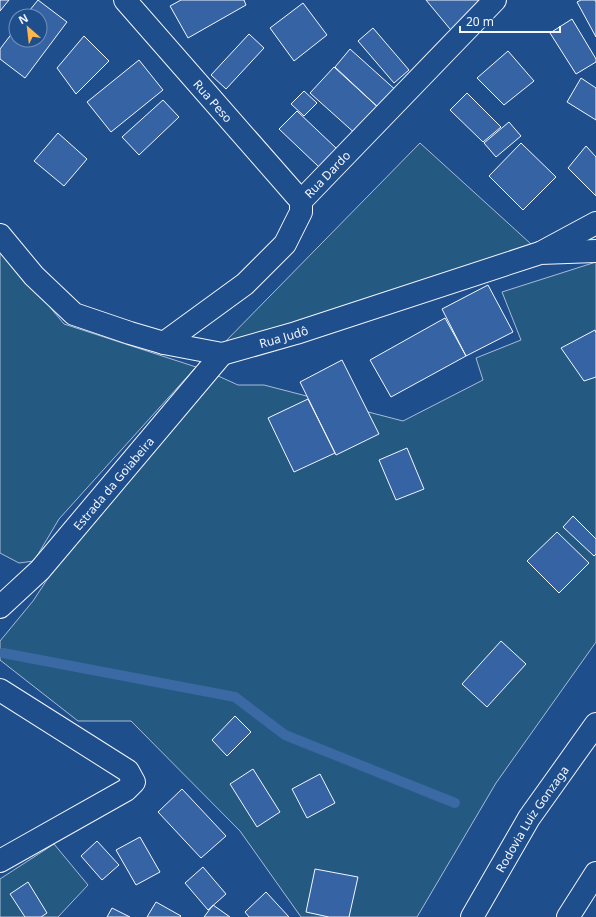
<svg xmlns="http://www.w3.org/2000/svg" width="596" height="917" viewBox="0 0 596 917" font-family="'Noto Sans',sans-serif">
	<rect width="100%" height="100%" fill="#1f4e8c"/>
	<path fill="#245a82" stroke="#a8bbd7" d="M 420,143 L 531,244 L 469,267 L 221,346 Z
		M 0,247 L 64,324 L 196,367 L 59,519 L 34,561 L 19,563 L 0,553 Z
		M 596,262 L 596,642 L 496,783 L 417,917 L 301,917 L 240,831 L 131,721 L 78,721 L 0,660 L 0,641 L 33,601 L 68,548 L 216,375 L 238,385 L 264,385 L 403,421 L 483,380 L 476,358 L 521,340 L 502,292 Z
		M 54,844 L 88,885 L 58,917 L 0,917 L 0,879 Z"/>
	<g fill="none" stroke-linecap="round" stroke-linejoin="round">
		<path stroke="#3b69a3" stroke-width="10" d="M 3,653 L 235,697 L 285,735 L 455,803"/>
	</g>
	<path fill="#3563a3" stroke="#f2f6ff" d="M 0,0 L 9,0 L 0,11 Z
		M 38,0 L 67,22 L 25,78 L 0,59 L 0,49 L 16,28 L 16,40 L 40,40 L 40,16 L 25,16 Z
		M 181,0 L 244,0 L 246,5 L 188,38 L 170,6 Z
		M 426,0 L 480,0 L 455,35 Z
		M 581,0 L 595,0 L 596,2 L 596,37 L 577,2 Z
		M 303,3 L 327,35 L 294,61 L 270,28 Z
		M 572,19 L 596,59 L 596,62 L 576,74 L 550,33 Z
		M 373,28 L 409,70 L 394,83 L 358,41 Z
		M 249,34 L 264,48 L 226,89 L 211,75 Z
		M 84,36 L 109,61 L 76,94 L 57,68 Z
		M 350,49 L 399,93 L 382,111 L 335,67 Z
		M 508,51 L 534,81 L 504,105 L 477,78 Z
		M 139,60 L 163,90 L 111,132 L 87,102 Z
		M 334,67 L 382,111 L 358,136 L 310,93 Z
		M 581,78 L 596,88 L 596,120 L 567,102 Z
		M 304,91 L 317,103 L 304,116 L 291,104 Z
		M 467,93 L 501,127 L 483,142 L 450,110 Z
		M 163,100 L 179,117 L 139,155 L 122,137 Z
		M 297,111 L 337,149 L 319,167 L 279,129 Z
		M 509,122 L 521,136 L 496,157 L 484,143 Z
		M 58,133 L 87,159 L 64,186 L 34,161 Z
		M 521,143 L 556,177 L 523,210 L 489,176 Z
		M 586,146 L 596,157 L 596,196 L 568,168 Z
		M 488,285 L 513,332 L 466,356 L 442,309 Z
		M 445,318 L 466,356 L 391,397 L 370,360 Z
		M 595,330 L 596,333 L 596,377 L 584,381 L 561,348 Z
		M 342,360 L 379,434 L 336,455 L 300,382 Z
		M 308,399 L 335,453 L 294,472 L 268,418 Z
		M 407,448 L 424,489 L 396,500 L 379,460 Z
		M 573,516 L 596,539 L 596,554 L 594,556 L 563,527 Z
		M 557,532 L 589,563 L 559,593 L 527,561 Z
		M 501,641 L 526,664 L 487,707 L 462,684 Z
		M 235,716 L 251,732 L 227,756 L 212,740 Z
		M 253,769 L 280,812 L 257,827 L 230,784 Z
		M 320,774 L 335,803 L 307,818 L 292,789 Z
		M 182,789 L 226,836 L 201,858 L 158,812 Z
		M 140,837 L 160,872 L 136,885 L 116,850 Z
		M 97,841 L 119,865 L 102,880 L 81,856 Z
		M 203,867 L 226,894 L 208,910 L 185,883 Z
		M 315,869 L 358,877 L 349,917 L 329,917 L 306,912 Z
		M 28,882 L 47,913 L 41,917 L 25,917 L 10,894 Z
		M 266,892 L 289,917 L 249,917 L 245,912 Z
		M 156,902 L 181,916 L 180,917 L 147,917 Z
		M 213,905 L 230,917 L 204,917 Z
		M 112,908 L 130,917 L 107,917 Z"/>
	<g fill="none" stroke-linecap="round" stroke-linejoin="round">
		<defs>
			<g id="minor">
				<path id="s1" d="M 125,0 L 301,201"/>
				<path id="s2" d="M 0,235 L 34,276 L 74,314 L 130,333 L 164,343 L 222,354 L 296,333 L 540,253 L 596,251"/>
				<path d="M 544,251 L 596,223"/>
				<path id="s3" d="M 164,343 L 245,284 L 285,244 L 301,212 L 301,201 L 495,0"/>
				<path id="s4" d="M 0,607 L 40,570 L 222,354"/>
				<path d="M 0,690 L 128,771 L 134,782 L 126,790 L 0,861"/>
			</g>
			<g id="trunk">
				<path id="s5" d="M 472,917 L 529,818 L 596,724"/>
				<path d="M 568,917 L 596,873"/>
			</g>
		</defs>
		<use href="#minor" stroke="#f2f6ff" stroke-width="24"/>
		<use href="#trunk" stroke="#f2f6ff" stroke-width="24"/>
		<use href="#minor" stroke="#1f4e8c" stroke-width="22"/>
		<use href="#trunk" stroke="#1f4e8c" stroke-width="22"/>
	</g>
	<g text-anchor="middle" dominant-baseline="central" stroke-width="3" stroke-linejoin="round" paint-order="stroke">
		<g font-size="12" fill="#f2f6ff" stroke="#1f4e8c">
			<text stroke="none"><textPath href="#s1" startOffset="134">Rua Peso</textPath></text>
			<text stroke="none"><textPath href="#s3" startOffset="241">Rua Dardo</textPath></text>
			<text stroke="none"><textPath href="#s2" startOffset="326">Rua Judô</textPath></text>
			<text stroke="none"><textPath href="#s4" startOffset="168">Estrada da Goiabeira</textPath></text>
			<text stroke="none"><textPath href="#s5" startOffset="115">Rodovia Luiz Gonzaga</textPath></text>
		</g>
	</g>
	<g transform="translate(28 28) rotate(332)"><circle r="19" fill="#1f4e8c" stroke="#7391ba"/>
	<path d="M0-3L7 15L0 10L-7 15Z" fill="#ffb74d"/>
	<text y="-6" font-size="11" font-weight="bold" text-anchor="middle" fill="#f2f6ff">N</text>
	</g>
	<path d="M460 26v6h100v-6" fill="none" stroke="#f2f6ff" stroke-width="2"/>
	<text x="466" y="26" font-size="12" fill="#f2f6ff" stroke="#1f4e8c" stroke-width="3" paint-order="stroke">20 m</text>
</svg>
